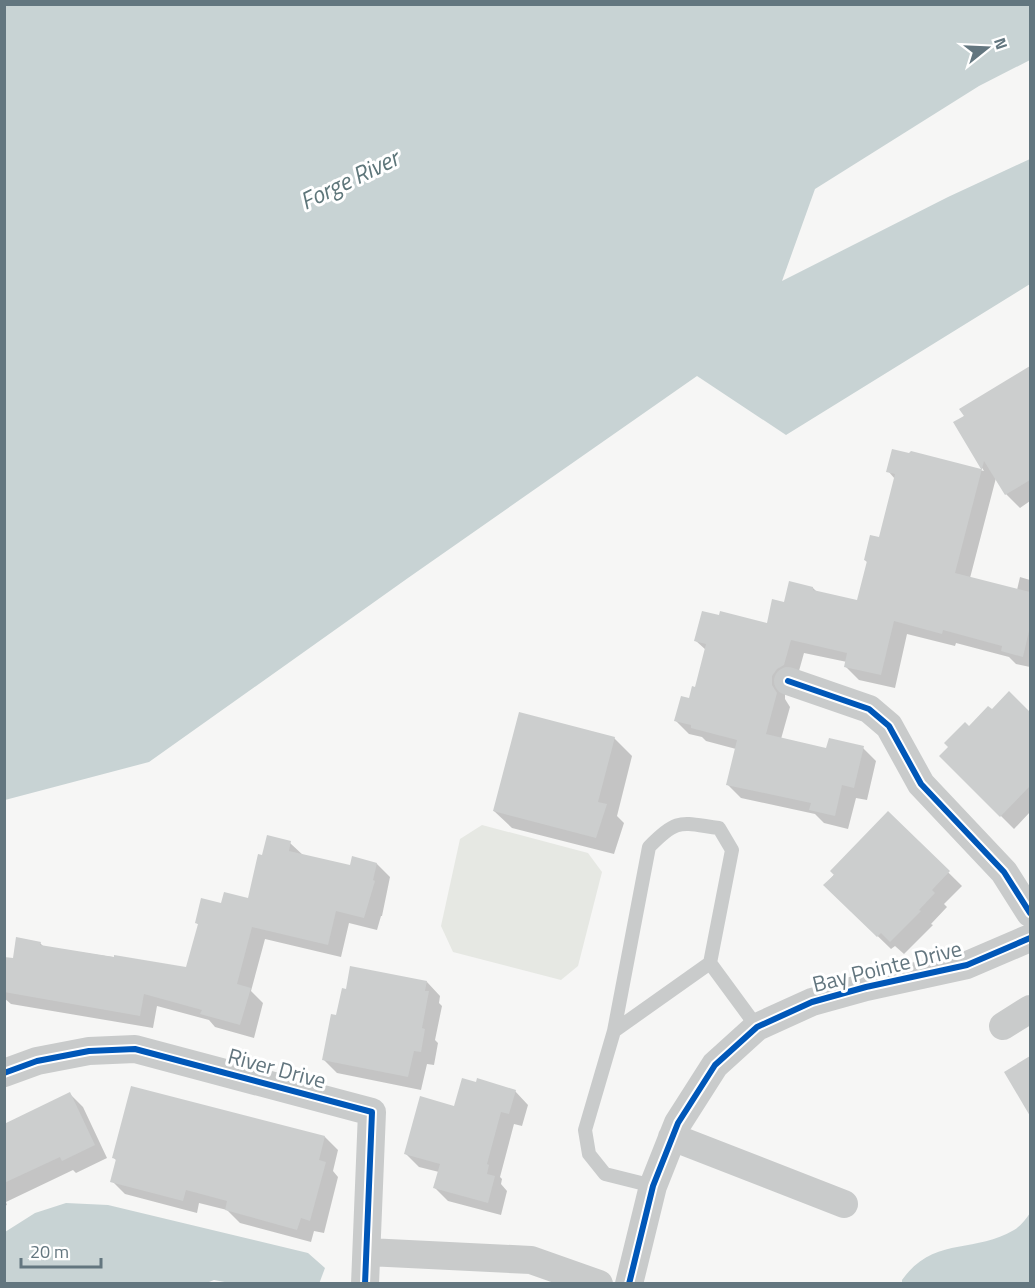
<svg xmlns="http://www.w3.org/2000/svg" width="1035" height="1288" viewBox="0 0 1035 1288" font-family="'Titillium Web',sans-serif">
	<rect width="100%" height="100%" fill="#f6f6f5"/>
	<path fill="#e6e8e3" d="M 482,825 L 588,853 L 602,872 L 578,966 L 561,980 L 453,952 L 441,926 L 460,839 Z"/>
	<path fill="#c8d3d4" d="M 5,4 L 1030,5 L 1030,60 L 979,86 L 815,189 L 782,281 L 948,197 L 1030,159 L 1030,284 L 786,435 L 697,376 L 408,578 L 149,762 L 5,800 Z
		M 66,1203 L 108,1205 L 308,1253 L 325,1268 L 319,1284 L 235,1284 L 214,1280 L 204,1284 L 5,1283 L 5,1232 L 35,1213 Z
		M 1030,1213 L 1030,1283 L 902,1283 L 902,1280 C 933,1236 974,1254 1014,1230 C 1021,1226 1026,1219 1030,1213 Z"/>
	<path fill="#0003" d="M 1026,370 L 1030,375 L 1030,501 L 1020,508 L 1006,494 L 996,478 L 970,578 L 1017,590 L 1020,577 L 1030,580 L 1030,667 L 1016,664 L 1009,657 L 956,643 L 955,646 L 907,634 L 895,688 L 859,680 L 846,667 L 847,662 L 804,653 L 797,678 L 785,690 L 785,699 L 790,707 L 781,739 L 827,750 L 863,748 L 876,761 L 867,800 L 856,798 L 848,829 L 824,823 L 815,814 L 741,798 L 728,785 L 736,749 L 706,741 L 702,737 L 689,734 L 676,721 L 696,689 L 706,650 L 696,641 L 768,625 L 785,603 L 813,588 L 817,592 L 858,602 L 868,563 L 865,560 L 880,539 L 895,479 L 888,471 L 911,453 L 984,471 L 955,423 Z
		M 1009,693 L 1030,714 L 1030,812 L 1014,829 L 941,756 L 969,728 L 992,711 Z
		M 614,738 L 632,756 L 617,816 L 624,823 L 614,854 L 512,828 L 494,811 Z
		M 888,813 L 962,886 L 944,904 L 947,907 L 931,924 L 933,925 L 904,954 L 895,946 L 891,949 L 825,885 Z
		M 290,843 L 304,856 L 351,867 L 377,864 L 390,877 L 382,916 L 381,916 L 377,930 L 349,923 L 341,957 L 265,939 L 251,991 L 263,1003 L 254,1038 L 215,1027 L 209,1020 L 157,1006 L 153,1028 L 11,1004 L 4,998 L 4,959 L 14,960 L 40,943 L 44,947 L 188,968 L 199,925 L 196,922 L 222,905 L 249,900 Z
		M 427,982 L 440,996 L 439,1003 L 442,1006 L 435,1040 L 438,1043 L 434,1065 L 427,1064 L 421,1090 L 337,1073 L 323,1059 L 338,1016 Z
		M 1030,1058 L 1030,1114 L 1006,1073 Z
		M 515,1091 L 528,1105 L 522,1126 L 514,1124 L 500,1177 L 502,1179 L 501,1184 L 507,1191 L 501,1215 L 448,1201 L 435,1188 L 439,1172 L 419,1167 L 405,1153 L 456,1108 Z
		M 70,1094 L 83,1107 L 107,1158 L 76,1173 L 73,1170 L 6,1202 L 7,1205 L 4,1206 L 4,1125 Z
		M 325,1137 L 338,1150 L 333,1171 L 338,1177 L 324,1233 L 314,1231 L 311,1242 L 240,1223 L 227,1210 L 199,1203 L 197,1213 L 125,1194 L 112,1181 L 117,1161 L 114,1158 Z"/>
	<path fill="#cccece" d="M 1030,366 L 1030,480 L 1005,495 L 984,461 L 955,573 L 1030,592 L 1030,627 L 1023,657 L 1001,651 L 1002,646 L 943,630 L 942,634 L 894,621 L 881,675 L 844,667 L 847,653 L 791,640 L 784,665 L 777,669 L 772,676 L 772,685 L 777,693 L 766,734 L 826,748 L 829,738 L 864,746 L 854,788 L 842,785 L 835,816 L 809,810 L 811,803 L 726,785 L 737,740 L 691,728 L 691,725 L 674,721 L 681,696 L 689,698 L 692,686 L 695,687 L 706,644 L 694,641 L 702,611 L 719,615 L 720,611 L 767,623 L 772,599 L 784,602 L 789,581 L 813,587 L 813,590 L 857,600 L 867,561 L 864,560 L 870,535 L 879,537 L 895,474 L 886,472 L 892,449 L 909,453 L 911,451 L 981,469 L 953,422 L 964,416 L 959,409 Z
		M 1009,691 L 1030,712 L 1030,786 L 1000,817 L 939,756 L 948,747 L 944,743 L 965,722 L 969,726 L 988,706 L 992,709 Z
		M 519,712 L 615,737 L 598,802 L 607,804 L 596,838 L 493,811 Z
		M 888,811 L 950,871 L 932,890 L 935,893 L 919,910 L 921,911 L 890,942 L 881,933 L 877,937 L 823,885 L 834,875 L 830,871 Z
		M 267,835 L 291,841 L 289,851 L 350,865 L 352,856 L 377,863 L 373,880 L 375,881 L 364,918 L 336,911 L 328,945 L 252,927 L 237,984 L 251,988 L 240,1025 L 200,1014 L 202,1010 L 144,994 L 140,1016 L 4,992 L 4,957 L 13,958 L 16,937 L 41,942 L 40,945 L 114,957 L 114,955 L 186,967 L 198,924 L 195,923 L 201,898 L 221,903 L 224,892 L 248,898 L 258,854 L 262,855 Z
		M 350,966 L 427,981 L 425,991 L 429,991 L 422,1028 L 425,1029 L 421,1052 L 414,1051 L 408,1077 L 322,1060 L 331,1014 L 336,1015 L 342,988 L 346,989 Z
		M 1030,1056 L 1030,1116 L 1004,1072 Z
		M 462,1078 L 476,1082 L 477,1078 L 516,1090 L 509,1114 L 501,1112 L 487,1164 L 489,1165 L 487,1174 L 495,1176 L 488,1203 L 433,1188 L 440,1164 L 404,1154 L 420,1096 L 454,1106 Z
		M 131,1086 L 325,1136 L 319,1160 L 326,1162 L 310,1221 L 301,1218 L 297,1230 L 225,1210 L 227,1201 L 186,1190 L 183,1201 L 110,1182 L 116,1159 L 112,1158 Z
		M 70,1092 L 95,1145 L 62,1161 L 60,1157 L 4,1183 L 4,1124 Z"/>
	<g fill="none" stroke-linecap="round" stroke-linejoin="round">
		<path stroke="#c9cbcb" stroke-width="14" d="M 614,1031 L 710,963
			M 653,1186 L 605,1174 L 589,1154 L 585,1130 L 614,1031 L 649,847 C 678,817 681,823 719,828 L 732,850 L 710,963 L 757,1027"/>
		<path stroke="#c9cbcb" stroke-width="28" d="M 788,681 L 869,709 L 889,726 L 921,784 L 1004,872 L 1030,913
			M 1003,1026 L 1030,1009
			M 4,1073 L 37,1061 L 89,1051 L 135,1049 L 372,1112 L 365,1284
			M 672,1137 L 844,1204
			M 368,1252 L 531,1260 L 599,1284
			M 629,1284 L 653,1186 L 678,1123 L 715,1065 L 757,1027 L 812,1002 L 866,987 L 967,965 L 1030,938"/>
		<defs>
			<path id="cycleway" d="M 788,681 L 869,709 L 889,726 L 921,784 L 1004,872 L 1030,913
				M 4,1073 L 37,1061 L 89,1051 L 135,1049 L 372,1112 L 365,1284
				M 629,1284 L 653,1186 L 678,1123 L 715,1065 L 757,1027 L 812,1002 L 866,987 L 967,965 L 1030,938"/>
		</defs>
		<use href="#cycleway" stroke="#fff" stroke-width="10"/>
		<use href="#cycleway" stroke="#0057b8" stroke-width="6"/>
	</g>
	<g text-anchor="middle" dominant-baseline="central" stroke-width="6" stroke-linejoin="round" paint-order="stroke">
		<g font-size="22" fill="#63767f" stroke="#fff">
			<text transform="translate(887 966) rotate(-14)">Bay Pointe Drive</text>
			<text transform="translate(277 1068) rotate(15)">River Drive</text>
		</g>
		<g font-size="24" font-style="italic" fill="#5e767a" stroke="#fff">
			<text transform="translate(349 179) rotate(-26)">Forge River</text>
		</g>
	</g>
	<rect width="1035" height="1288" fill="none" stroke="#63767f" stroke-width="12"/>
	<g transform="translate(987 48) rotate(72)" stroke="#ffffff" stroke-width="4.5" paint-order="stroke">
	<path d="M0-4.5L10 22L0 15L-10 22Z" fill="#63767f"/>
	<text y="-9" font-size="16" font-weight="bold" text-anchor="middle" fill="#63767f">N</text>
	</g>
	<path d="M21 1258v9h80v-9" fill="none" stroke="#63767f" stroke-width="3"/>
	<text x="30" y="1258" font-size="18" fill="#63767f" stroke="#ffffff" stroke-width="4.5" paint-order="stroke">20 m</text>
</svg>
